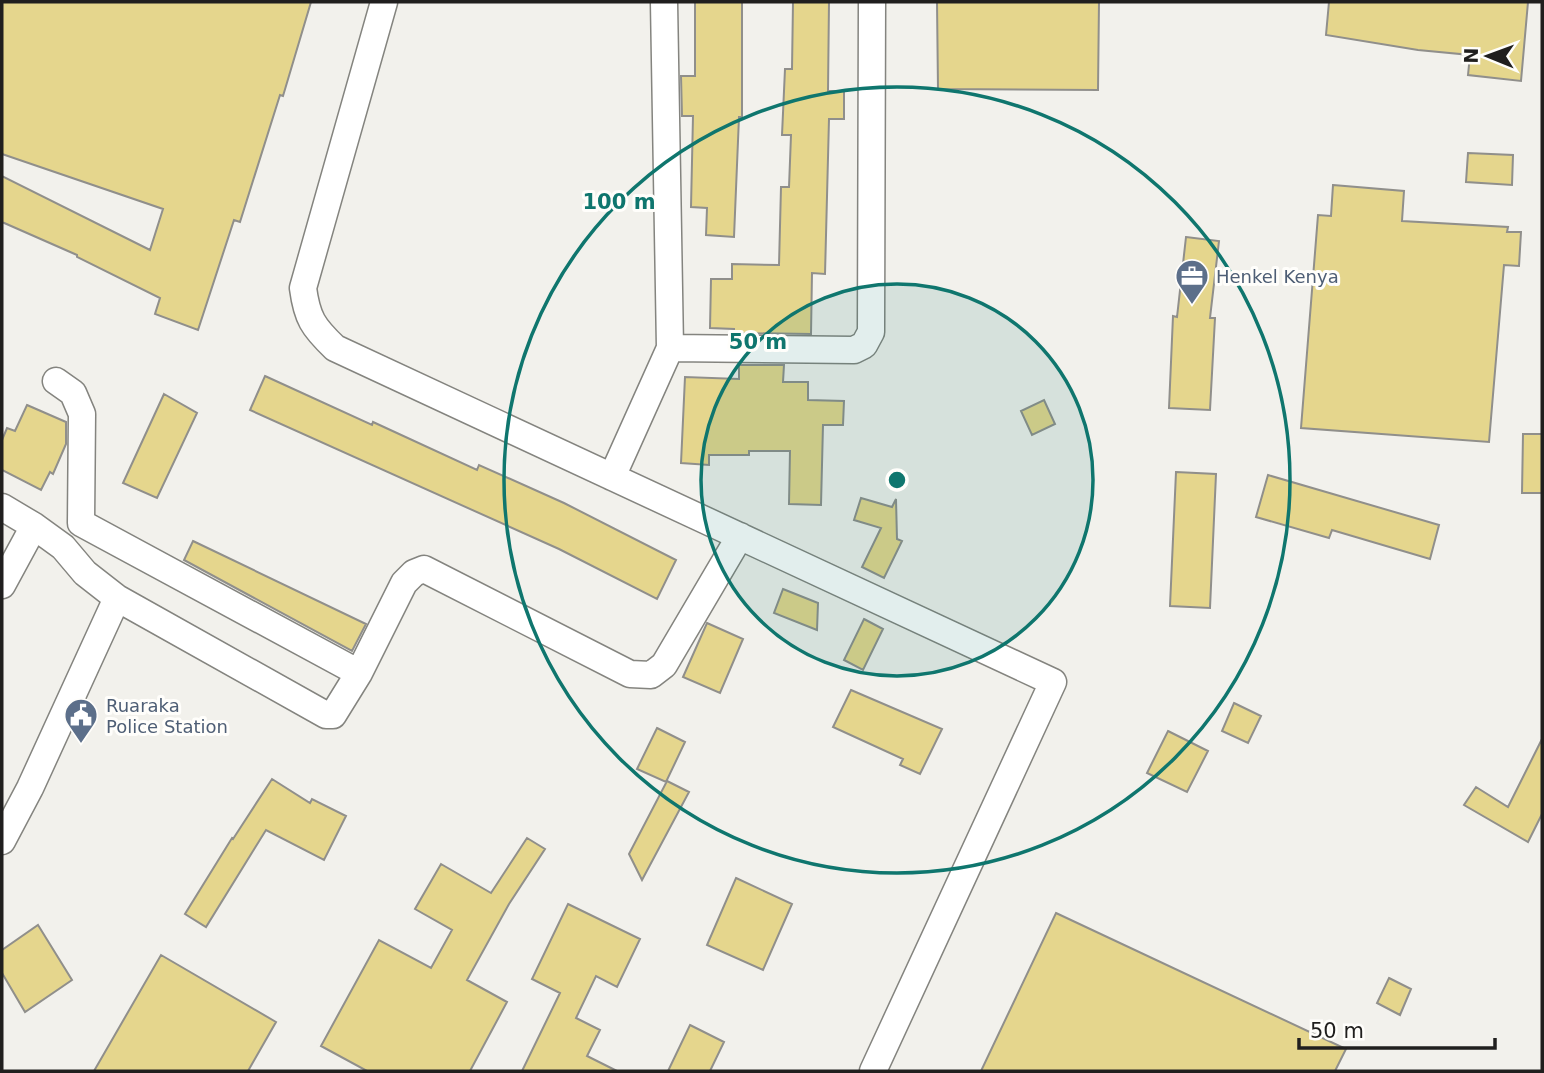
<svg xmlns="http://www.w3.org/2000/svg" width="1544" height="1073" viewBox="0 0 1544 1073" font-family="'DejaVu Sans',sans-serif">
	<rect width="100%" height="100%" fill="#f2f1ec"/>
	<path fill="#e5d68d" stroke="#908f8b" stroke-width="2" d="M 2,2 L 311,2 L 283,96 L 280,95 L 240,222 L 234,220 L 198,330 L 155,314 L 160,298 L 77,257 L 77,255 L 2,222 L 2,176 L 150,250 L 163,209 L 2,154 Z
		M 695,2 L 742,2 L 742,117 L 739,117 L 734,237 L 706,235 L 707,208 L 691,207 L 693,116 L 682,116 L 681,76 L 695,76 Z
		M 793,2 L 829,2 L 828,91 L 844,91 L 844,119 L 829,119 L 825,274 L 812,273 L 811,334 L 734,333 L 734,329 L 710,328 L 711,279 L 732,279 L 732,264 L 779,265 L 781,187 L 789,187 L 791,135 L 782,135 L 785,69 L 792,69 Z
		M 937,2 L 1099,2 L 1098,90 L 938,89 Z
		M 1329,2 L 1528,2 L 1521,81 L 1468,75 L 1470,55 L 1418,50 L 1326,35 Z
		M 1468,153 L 1513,155 L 1512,185 L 1466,182 Z
		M 1333,185 L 1404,191 L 1402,221 L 1508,227 L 1507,232 L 1521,232 L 1519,266 L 1504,265 L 1489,442 L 1301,428 L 1318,215 L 1331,216 Z
		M 1186,237 L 1219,241 L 1210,318 L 1215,318 L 1210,410 L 1169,408 L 1173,316 L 1177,317 Z
		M 739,365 L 784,365 L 783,382 L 808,382 L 808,400 L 844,401 L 843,425 L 823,425 L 821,505 L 789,504 L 790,451 L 749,451 L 749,455 L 709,455 L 709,465 L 681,463 L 685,377 L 739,379 Z
		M 265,376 L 372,425 L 373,422 L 477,470 L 479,465 L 564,503 L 676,560 L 657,599 L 559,549 L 250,410 Z
		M 164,394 L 197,413 L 157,498 L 123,483 Z
		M 1044,400 L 1055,424 L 1032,435 L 1021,411 Z
		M 27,405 L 66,422 L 66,444 L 53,474 L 50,472 L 41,490 L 2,470 L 2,440 L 7,428 L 15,431 Z
		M 1523,434 L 1542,434 L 1542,493 L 1522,493 Z
		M 1176,472 L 1216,474 L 1210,608 L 1170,606 Z
		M 1268,475 L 1439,525 L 1430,559 L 1332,530 L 1329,538 L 1256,517 Z
		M 861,498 L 892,507 L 896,499 L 897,539 L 902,541 L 884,578 L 862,567 L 881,528 L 854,520 Z
		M 193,541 L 366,624 L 352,651 L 184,560 Z
		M 783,589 L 818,603 L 817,630 L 774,613 Z
		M 864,619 L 883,629 L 863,670 L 844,660 Z
		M 707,623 L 743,639 L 720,693 L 683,677 Z
		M 851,690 L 942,729 L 920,774 L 900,765 L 903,759 L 833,727 Z
		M 1234,703 L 1261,716 L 1248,743 L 1222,731 Z
		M 657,728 L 685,742 L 666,782 L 637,769 Z
		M 1168,731 L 1208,751 L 1187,792 L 1147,773 Z
		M 1542,739 L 1542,814 L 1528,842 L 1464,805 L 1476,787 L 1508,807 Z
		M 272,779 L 310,803 L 312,799 L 346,816 L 324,860 L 266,830 L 206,927 L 185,914 L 232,838 L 233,839 Z
		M 667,781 L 689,792 L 642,880 L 629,854 Z
		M 527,838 L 545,849 L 509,904 L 467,980 L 507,1002 L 470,1071 L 367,1071 L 321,1046 L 379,940 L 431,968 L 452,930 L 415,909 L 441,864 L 491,893 Z
		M 736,878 L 792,904 L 763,970 L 707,945 Z
		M 568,904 L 640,939 L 617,987 L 596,976 L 576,1018 L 600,1030 L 587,1056 L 617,1071 L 522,1071 L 560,993 L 532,979 Z
		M 1056,913 L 1346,1049 L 1335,1071 L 981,1071 Z
		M 38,925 L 72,980 L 25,1012 L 2,973 L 2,950 Z
		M 161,955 L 276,1022 L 248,1071 L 94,1071 Z
		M 1389,978 L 1411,989 L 1400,1015 L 1377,1003 Z
		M 690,1025 L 724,1042 L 710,1071 L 668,1071 Z"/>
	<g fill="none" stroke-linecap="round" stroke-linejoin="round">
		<defs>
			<path id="street" d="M 384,2 L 303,288 C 307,318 313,327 335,348 L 1053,682 L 873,1071
				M 670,348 L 854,350 L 864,345 L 871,332 L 872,2
				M 56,381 L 73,393 L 82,414 L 81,523 L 359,673 L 404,583 L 414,573 L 424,569 L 630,674 L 651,675 L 664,665 L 740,536
				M 612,477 L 670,348 L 664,2
				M 2,507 L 34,526 L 63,547 L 85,573 L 117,598 L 326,715 L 333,715 L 359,673
				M 2,585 L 34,526
				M 2,841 L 30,788 L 117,598"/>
		</defs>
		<use href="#street" stroke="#84847f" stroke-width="29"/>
		<use href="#street" stroke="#fff" stroke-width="26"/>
	</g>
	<circle cx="897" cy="480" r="196" fill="#0f766e" fill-opacity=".12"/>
	<g fill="none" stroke="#0f766e" stroke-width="3.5">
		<circle cx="897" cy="480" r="196"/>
		<circle cx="897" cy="480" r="393"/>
	</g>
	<defs>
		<symbol id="office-pin" viewBox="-11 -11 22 30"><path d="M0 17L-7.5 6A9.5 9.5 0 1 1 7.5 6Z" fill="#5c6f8a" stroke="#fffefb"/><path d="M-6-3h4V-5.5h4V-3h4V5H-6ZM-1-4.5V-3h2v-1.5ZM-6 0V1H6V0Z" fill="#fff"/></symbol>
		<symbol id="civic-pin" viewBox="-11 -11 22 30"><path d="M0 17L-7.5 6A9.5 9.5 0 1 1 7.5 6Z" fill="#5c6f8a" stroke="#fffefb"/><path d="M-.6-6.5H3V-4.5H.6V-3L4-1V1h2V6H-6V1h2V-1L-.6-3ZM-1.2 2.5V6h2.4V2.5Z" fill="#fff"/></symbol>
	</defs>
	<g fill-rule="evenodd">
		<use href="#office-pin" x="1173" y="257" width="38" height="52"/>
		<use href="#civic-pin" x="62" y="696" width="38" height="52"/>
	</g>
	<g text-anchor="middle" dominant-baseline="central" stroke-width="6" stroke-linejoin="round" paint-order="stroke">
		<g font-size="18" fill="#4e5e75" stroke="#fffefb" text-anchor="start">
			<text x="1216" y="276">Henkel Kenya</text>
			<text x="106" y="705">Ruaraka<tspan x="106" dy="21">Police Station</tspan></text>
		</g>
	</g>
	<circle cx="897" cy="480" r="10" fill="#0f766e" stroke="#fffefb" stroke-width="3.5"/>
	<g font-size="21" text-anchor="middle" font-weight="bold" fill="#0f766e" stroke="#fffefb" stroke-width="6" stroke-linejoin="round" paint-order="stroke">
		<text x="619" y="209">100 m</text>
		<text x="758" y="349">50 m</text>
	</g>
	<rect width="1544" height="1073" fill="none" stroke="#201f1e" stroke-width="7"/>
	<g transform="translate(1488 56) rotate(271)" stroke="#fffefb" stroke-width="5" paint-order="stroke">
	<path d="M0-5L12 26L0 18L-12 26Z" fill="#201f1e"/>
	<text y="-10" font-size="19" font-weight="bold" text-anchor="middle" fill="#201f1e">N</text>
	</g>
	<path d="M1299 1038v10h196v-10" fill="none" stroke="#201f1e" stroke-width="3.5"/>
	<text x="1310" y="1038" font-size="21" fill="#201f1e" stroke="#fffefb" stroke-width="5" paint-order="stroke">50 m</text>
</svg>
